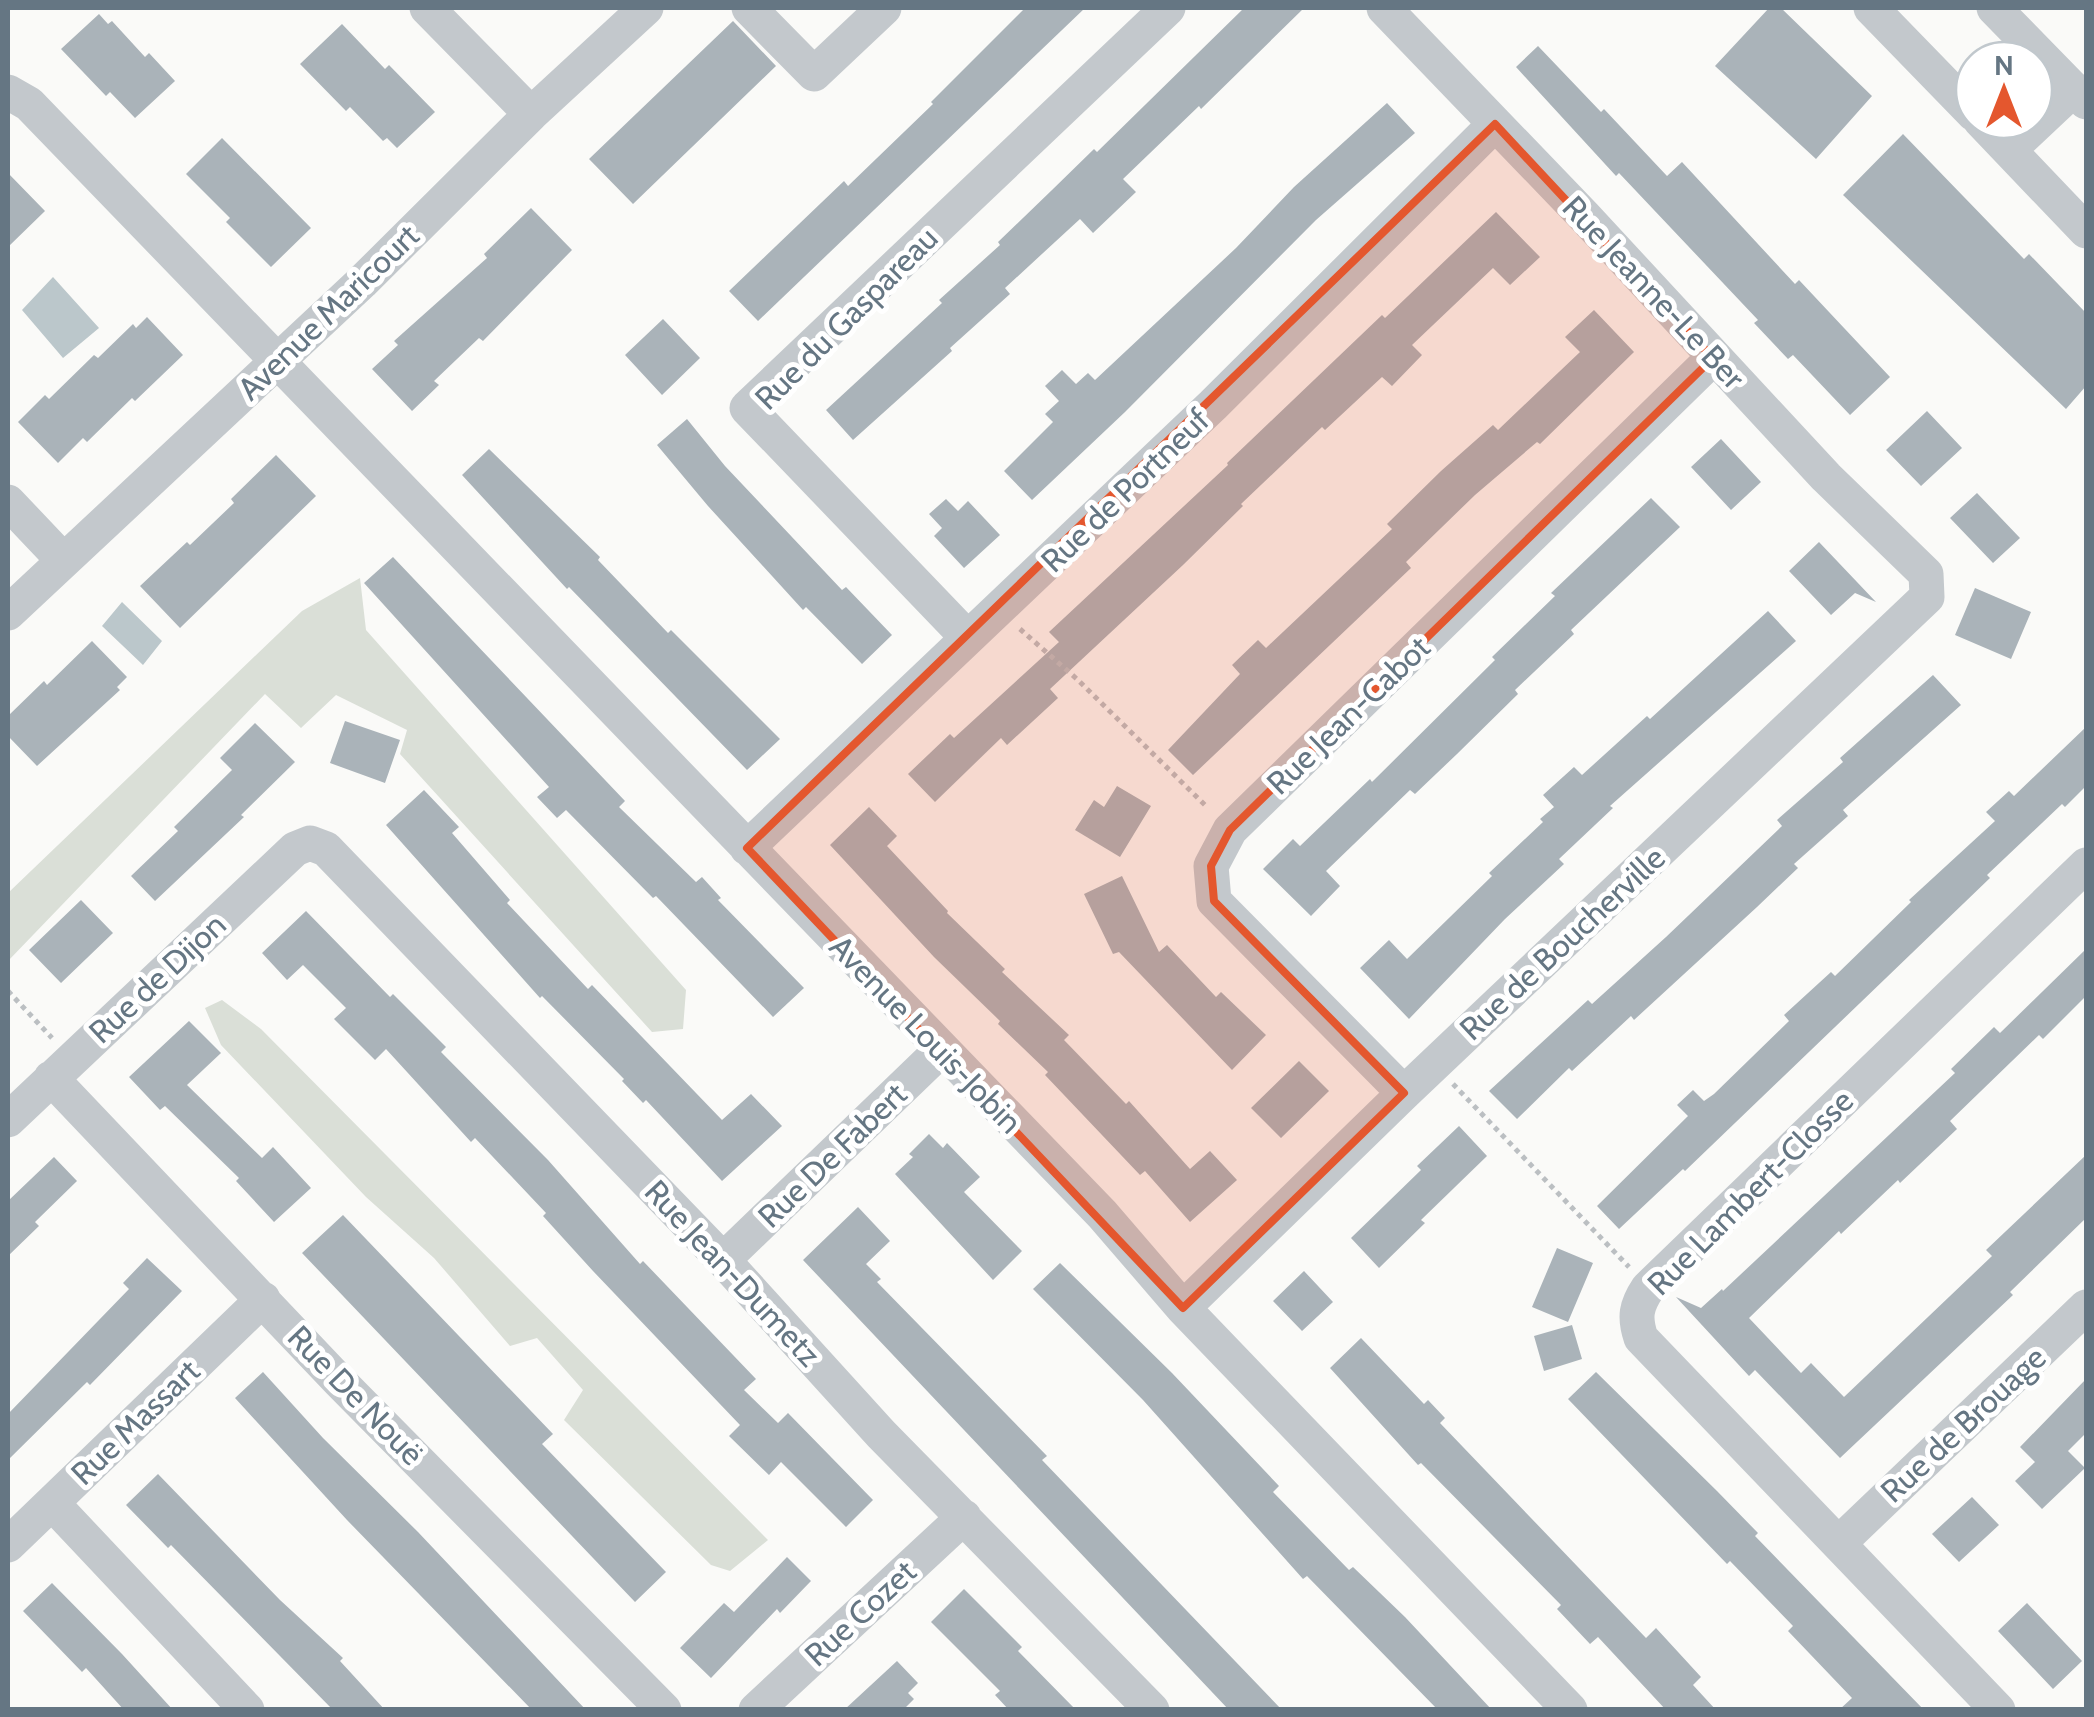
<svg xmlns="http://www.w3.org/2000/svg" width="2094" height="1717" viewBox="0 0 2094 1717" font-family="Cabin,sans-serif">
	<rect width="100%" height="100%" fill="#fafaf8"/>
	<path fill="#dadfd7" d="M 360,578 L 366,630 L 686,990 L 683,1029 L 652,1032 L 400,754 L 407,730 L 336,695 L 301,728 L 265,694 L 8,961 L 8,893 L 302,611 Z
		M 222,1000 L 261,1029 L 768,1540 L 730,1571 L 711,1565 L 564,1420 L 583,1390 L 537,1338 L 510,1346 L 434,1258 L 366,1197 L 221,1045 L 205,1008 Z"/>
	<path fill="#bbc7cb" d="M 53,277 L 99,328 L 63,358 L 22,310 Z
		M 122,602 L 162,641 L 143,665 L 102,626 Z"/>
	<path fill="#aab3b9" d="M 1025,8 L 1085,8 L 758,321 L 729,291 L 844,181 L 848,186 L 933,104 L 931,102 Z
		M 1244,8 L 1304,8 L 1201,109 L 1199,106 L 1123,179 L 1136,192 L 1093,233 L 1080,219 L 1005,288 L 1010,294 L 950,348 L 952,351 L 853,440 L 826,410 L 942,303 L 939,300 L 1000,245 L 998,242 L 1052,190 L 1094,149 L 1097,152 Z
		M 1769,8 L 1781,8 L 1872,96 L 1816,159 L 1715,66 Z
		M 99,14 L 108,24 L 112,21 L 145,57 L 149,53 L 175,81 L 135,118 L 110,92 L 106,96 L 61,49 Z
		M 733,21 L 776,66 L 633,204 L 589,159 Z
		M 342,24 L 385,69 L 389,65 L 435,112 L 397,148 L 387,138 L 383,141 L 350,107 L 346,111 L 300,64 Z
		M 1538,46 L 1601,112 L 1604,109 L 1667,176 L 1682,162 L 1795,284 L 1799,280 L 1890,377 L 1850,415 L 1793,355 L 1788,359 L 1754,323 L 1758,320 L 1619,173 L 1616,176 L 1516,67 Z
		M 1387,103 L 1415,133 L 1316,220 L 1125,412 L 1032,500 L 1004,471 L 1053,422 L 1045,414 L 1059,401 L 1045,386 L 1062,370 L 1076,384 L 1088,373 L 1095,380 L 1236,248 L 1294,187 Z
		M 1903,134 L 2024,259 L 2029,254 L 2086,313 L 2086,386 L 2066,409 L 1843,195 Z
		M 222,138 L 311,228 L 271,267 L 226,222 L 230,218 L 186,174 Z
		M 8,173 L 45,211 L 8,247 Z
		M 531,208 L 572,250 L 483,341 L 479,338 L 434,381 L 439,385 L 412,411 L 372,369 L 398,345 L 394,341 L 487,258 L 484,254 Z
		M 1496,212 L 1540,257 L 1510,285 L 1493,268 L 1412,345 L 1422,355 L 1392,386 L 1382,377 L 1325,430 L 1322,427 L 1241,504 L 1243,506 L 1183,565 L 1050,689 L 1058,698 L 1007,745 L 1001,738 L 935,802 L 908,774 L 950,734 L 954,738 L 1059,642 L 1049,632 L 1228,465 L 1227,463 L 1382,315 L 1385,318 Z
		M 1594,310 L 1634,352 L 1540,444 L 1537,442 L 1475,495 L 1406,562 L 1411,568 L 1193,775 L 1168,750 L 1240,674 L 1232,665 L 1258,640 L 1266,648 L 1392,529 L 1387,524 L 1441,471 L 1493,425 L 1498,430 L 1580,352 L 1565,337 Z
		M 147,317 L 183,355 L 135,401 L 132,398 L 87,442 L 83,438 L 58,463 L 18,422 L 45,395 L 49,399 L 94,355 L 98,358 L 133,324 L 136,328 Z
		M 663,319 L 700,358 L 662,395 L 625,355 Z
		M 1927,411 L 1962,448 L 1921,486 L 1886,450 Z
		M 687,419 L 725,466 L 842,590 L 846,587 L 892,635 L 862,664 L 806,607 L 803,610 L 708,506 L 657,445 Z
		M 1721,439 L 1761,482 L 1731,510 L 1691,467 Z
		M 489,449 L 600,557 L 598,560 L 668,633 L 671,630 L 780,739 L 747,770 L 569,587 L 567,589 L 462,475 Z
		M 276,455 L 316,496 L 180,628 L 140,586 L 187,542 L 190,545 L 234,503 L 231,499 Z
		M 1977,493 L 2020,538 L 1993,563 L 1950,518 Z
		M 1651,498 L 1680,527 L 1571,630 L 1574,634 L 1515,690 L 1518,694 L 1457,754 L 1415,794 L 1410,790 L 1326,871 L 1340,886 L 1311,916 L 1263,869 L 1293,839 L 1300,846 L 1370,779 L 1372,782 L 1495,660 L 1492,657 L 1555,596 L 1551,593 Z
		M 946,499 L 958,511 L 968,501 L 1000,535 L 964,568 L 934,536 L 942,528 L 929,514 Z
		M 1819,542 L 1876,602 L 1855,593 L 1831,615 L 1789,571 Z
		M 393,557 L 625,801 L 619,807 L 696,882 L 702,877 L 721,898 L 718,900 L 804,988 L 773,1017 L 656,896 L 653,898 L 566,810 L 557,818 L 537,797 L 549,787 L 364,583 Z
		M 1975,588 L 2031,612 L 2011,659 L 1955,635 Z
		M 1768,611 L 1796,641 L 1610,806 L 1613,808 L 1559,859 L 1564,864 L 1505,919 L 1409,1019 L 1360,968 L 1389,940 L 1407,959 L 1492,876 L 1489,873 L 1543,822 L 1540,819 L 1554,807 L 1543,795 L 1574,767 L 1582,775 L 1647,716 L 1650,719 Z
		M 92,641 L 127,677 L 117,687 L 120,690 L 37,766 L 8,736 L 8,716 L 44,681 L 47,685 Z
		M 1933,675 L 1961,705 L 1843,810 L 1848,816 L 1794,864 L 1798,868 L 1757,907 L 1634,1020 L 1631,1016 L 1572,1071 L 1569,1068 L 1517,1119 L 1489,1091 L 1588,1000 L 1592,1004 L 1666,937 L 1782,826 L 1777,820 L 1843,762 L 1840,758 Z
		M 345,721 L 400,740 L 385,783 L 330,763 Z
		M 255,723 L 295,762 L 241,815 L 244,817 L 155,901 L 131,876 L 178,831 L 174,827 L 232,770 L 220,758 Z
		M 2086,727 L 2086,786 L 2065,807 L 2062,804 L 1987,875 L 1990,878 L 1860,1003 L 1685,1171 L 1683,1169 L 1619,1229 L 1597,1206 L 1688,1116 L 1677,1105 L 1693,1090 L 1704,1101 L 1714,1094 L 1789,1021 L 1784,1015 L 1831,972 L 1835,976 L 1911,902 L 1909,900 L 1995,821 L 1986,812 L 2009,791 L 2014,796 Z
		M 1117,786 L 1151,806 L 1120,857 L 1075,830 L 1094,800 L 1104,807 Z
		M 424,790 L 459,827 L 452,833 L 510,900 L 507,903 L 588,989 L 592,985 L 722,1120 L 751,1094 L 782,1126 L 722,1181 L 646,1100 L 643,1103 L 622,1081 L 624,1079 L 542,996 L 540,998 L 386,825 Z
		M 869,807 L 897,836 L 887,846 L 948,911 L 947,913 L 1005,969 L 1002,972 L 1069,1035 L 1064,1040 L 1126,1104 L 1129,1101 L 1190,1169 L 1210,1151 L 1237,1180 L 1190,1222 L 1145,1171 L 1140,1175 L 1045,1075 L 1048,1072 L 998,1024 L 1000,1021 L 934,957 L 830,845 Z
		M 1122,876 L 1159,952 L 1167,945 L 1216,997 L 1221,992 L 1266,1035 L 1232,1070 L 1119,952 L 1113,954 L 1084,894 Z
		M 81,900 L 113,933 L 61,983 L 29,950 Z
		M 306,911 L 390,997 L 393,994 L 446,1047 L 441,1052 L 548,1160 L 640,1264 L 643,1261 L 756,1379 L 744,1390 L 778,1423 L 788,1413 L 873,1500 L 846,1527 L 781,1462 L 769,1475 L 729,1436 L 740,1425 L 593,1271 L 543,1216 L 546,1213 L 475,1138 L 471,1142 L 386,1049 L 375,1060 L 334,1019 L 346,1008 L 303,965 L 287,980 L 262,953 Z
		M 2086,949 L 2086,996 L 2043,1039 L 2039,1035 L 1950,1121 L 1957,1129 L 1900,1183 L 1898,1180 L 1841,1234 L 1839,1231 L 1749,1318 L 1801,1373 L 1811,1363 L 1844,1397 L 1992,1256 L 1986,1250 L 2086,1155 L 2086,1218 L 2010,1292 L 2013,1295 L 1840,1458 L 1755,1370 L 1749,1376 L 1676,1297 L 1701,1308 L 1722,1289 L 1723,1291 L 1955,1073 L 1951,1069 L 1994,1027 L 2000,1033 Z
		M 189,1021 L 221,1053 L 187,1085 L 262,1158 L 273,1147 L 311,1188 L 274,1222 L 236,1181 L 239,1178 L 165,1106 L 160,1110 L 129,1077 Z
		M 1299,1061 L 1329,1091 L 1281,1138 L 1251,1108 Z
		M 1459,1126 L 1487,1156 L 1421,1220 L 1425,1223 L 1379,1268 L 1351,1238 L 1421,1170 L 1417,1166 Z
		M 929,1134 L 943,1148 L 947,1143 L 980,1177 L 964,1192 L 1022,1251 L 993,1280 L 895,1174 L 913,1157 L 909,1154 Z
		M 54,1157 L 77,1181 L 35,1222 L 39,1226 L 8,1256 L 8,1201 Z
		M 858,1207 L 890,1241 L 866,1264 L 881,1279 L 877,1282 L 1047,1456 L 1042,1460 L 1282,1710 L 1229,1710 L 803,1260 Z
		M 343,1215 L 553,1434 L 542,1444 L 666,1572 L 635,1602 L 302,1253 Z
		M 1557,1248 L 1593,1263 L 1568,1322 L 1532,1307 Z
		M 147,1258 L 182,1291 L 90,1385 L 87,1382 L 8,1460 L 8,1414 L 129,1289 L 123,1283 Z
		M 1060,1263 L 1172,1373 L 1279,1486 L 1273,1492 L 1349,1570 L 1353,1567 L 1405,1617 L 1492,1710 L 1438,1710 L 1307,1576 L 1303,1579 L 1143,1400 L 1033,1289 Z
		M 1304,1271 L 1333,1302 L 1302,1331 L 1273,1301 Z
		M 1572,1325 L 1582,1359 L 1544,1371 L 1534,1336 Z
		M 1361,1338 L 1424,1404 L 1428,1400 L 1445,1418 L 1440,1423 L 1646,1638 L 1656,1628 L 1701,1677 L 1693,1685 L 1716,1710 L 1666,1710 L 1598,1637 L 1590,1644 L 1557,1609 L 1561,1605 L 1421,1463 L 1418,1465 L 1330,1368 Z
		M 263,1372 L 323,1438 L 418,1532 L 586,1710 L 532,1710 L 347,1520 L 235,1398 Z
		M 1596,1372 L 1717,1491 L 1758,1533 L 1755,1536 L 1924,1710 L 1839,1710 L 1852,1698 L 1788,1631 L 1793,1626 L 1730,1561 L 1727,1564 L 1568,1399 Z
		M 2086,1379 L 2086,1433 L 2068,1451 L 2085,1468 L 2042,1509 L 2015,1481 L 2035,1462 L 2020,1447 Z
		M 158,1474 L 280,1600 L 343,1658 L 340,1661 L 385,1710 L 333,1710 L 171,1545 L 168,1548 L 126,1505 Z
		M 1972,1497 L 1999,1525 L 1959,1562 L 1932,1534 Z
		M 787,1557 L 811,1581 L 780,1613 L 777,1609 L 711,1678 L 680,1648 L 724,1603 L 734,1612 Z
		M 52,1583 L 122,1654 L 173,1710 L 124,1710 L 86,1668 L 82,1672 L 23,1611 Z
		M 964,1589 L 1022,1647 L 1018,1651 L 1076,1710 L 1009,1710 L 995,1695 L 1000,1691 L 931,1622 Z
		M 2027,1603 L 2082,1661 L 2053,1689 L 1998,1631 Z
		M 897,1661 L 918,1683 L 908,1693 L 914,1699 L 903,1710 L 844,1710 Z"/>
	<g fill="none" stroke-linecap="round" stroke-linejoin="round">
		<path stroke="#bbbfc2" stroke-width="5" stroke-dasharray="5 5" stroke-linecap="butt" d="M 1020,629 L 1078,680 L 1207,807
			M 8,991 L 52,1038
			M 1453,1084 L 1629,1267"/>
		<path stroke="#c3c8cc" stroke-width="35" d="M 427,8 L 531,114
			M 749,8 L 814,74 L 884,8
			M 1871,8 L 1974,114
			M 1994,8 L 2086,102
			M 8,92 L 29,104 L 1102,1214 L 1183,1308 L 1570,1710
			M 1980,120 L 2086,231
			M 2009,150 L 2074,89
			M 8,502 L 63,560
			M 8,613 L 362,282 L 531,114 L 646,8
			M 968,638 L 747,408 L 1168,8
			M 747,848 L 1213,405 L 1495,124
			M 51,1078 L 339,1381 L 664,1710
			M 1404,1093 L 1214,901 L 1211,866 L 1230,830 L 1713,358
			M 8,1120 L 295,849 L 310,843 L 326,849 L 723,1260 L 881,1434 L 1152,1710
			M 723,1260 L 941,1050
			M 1183,1308 L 1404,1093 L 1927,597 L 1926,574 L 1826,477 L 1584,216 L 1384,8
			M 52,1503 L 247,1710
			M 1840,1542 L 2086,1307
			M 8,1545 L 263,1299
			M 756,1710 L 964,1517
			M 1998,1710 L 1641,1338 C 1634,1317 1636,1306 1648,1288 L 2086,865"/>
	</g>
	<path fill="#e4572e" fill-opacity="0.2" stroke="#e4572e" stroke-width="8" stroke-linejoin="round" d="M 1495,124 L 1713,358 L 1230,830 L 1211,866 L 1214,901 L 1404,1093 L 1183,1308 L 747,848 Z"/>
	<g text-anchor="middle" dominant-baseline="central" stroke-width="10" stroke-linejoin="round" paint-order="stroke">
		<g font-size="32" fill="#657683" stroke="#fff">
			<text transform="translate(1654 292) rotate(47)">Rue Jeanne-Le Ber</text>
			<text transform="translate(328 312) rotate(-44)">Avenue Maricourt</text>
			<text transform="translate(846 318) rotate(-45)">Rue du Gaspareau</text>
			<text transform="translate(1125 490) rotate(-44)">Rue de Portneuf</text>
			<text transform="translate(1348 715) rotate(-44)">Rue Jean-Cabot</text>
			<text transform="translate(1562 943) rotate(-43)">Rue de Boucherville</text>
			<text transform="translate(157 978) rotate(-43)">Rue de Dijon</text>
			<text transform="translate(926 1034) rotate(46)">Avenue Louis-Jobin</text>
			<text transform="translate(832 1155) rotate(-44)">Rue De Fabert</text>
			<text transform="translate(1750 1192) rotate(-45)">Rue Lambert-Closse</text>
			<text transform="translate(733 1273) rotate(47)">Rue Jean-Dumetz</text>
			<text transform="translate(356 1395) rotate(46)">Rue De Nouë</text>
			<text transform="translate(135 1422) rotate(-44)">Rue Massart</text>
			<text transform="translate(1963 1424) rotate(-43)">Rue de Brouage</text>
			<text transform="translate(860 1613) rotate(-43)">Rue Cozet</text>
		</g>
	</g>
	<rect width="2094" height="1717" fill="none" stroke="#657683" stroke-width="20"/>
	<g transform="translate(2004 90)"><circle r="48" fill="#ffffff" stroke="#c1c8cd" stroke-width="2.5"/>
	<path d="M0-8L18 38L0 25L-18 38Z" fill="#e4572e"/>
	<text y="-15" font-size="28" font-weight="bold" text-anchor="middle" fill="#657683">N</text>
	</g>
</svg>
